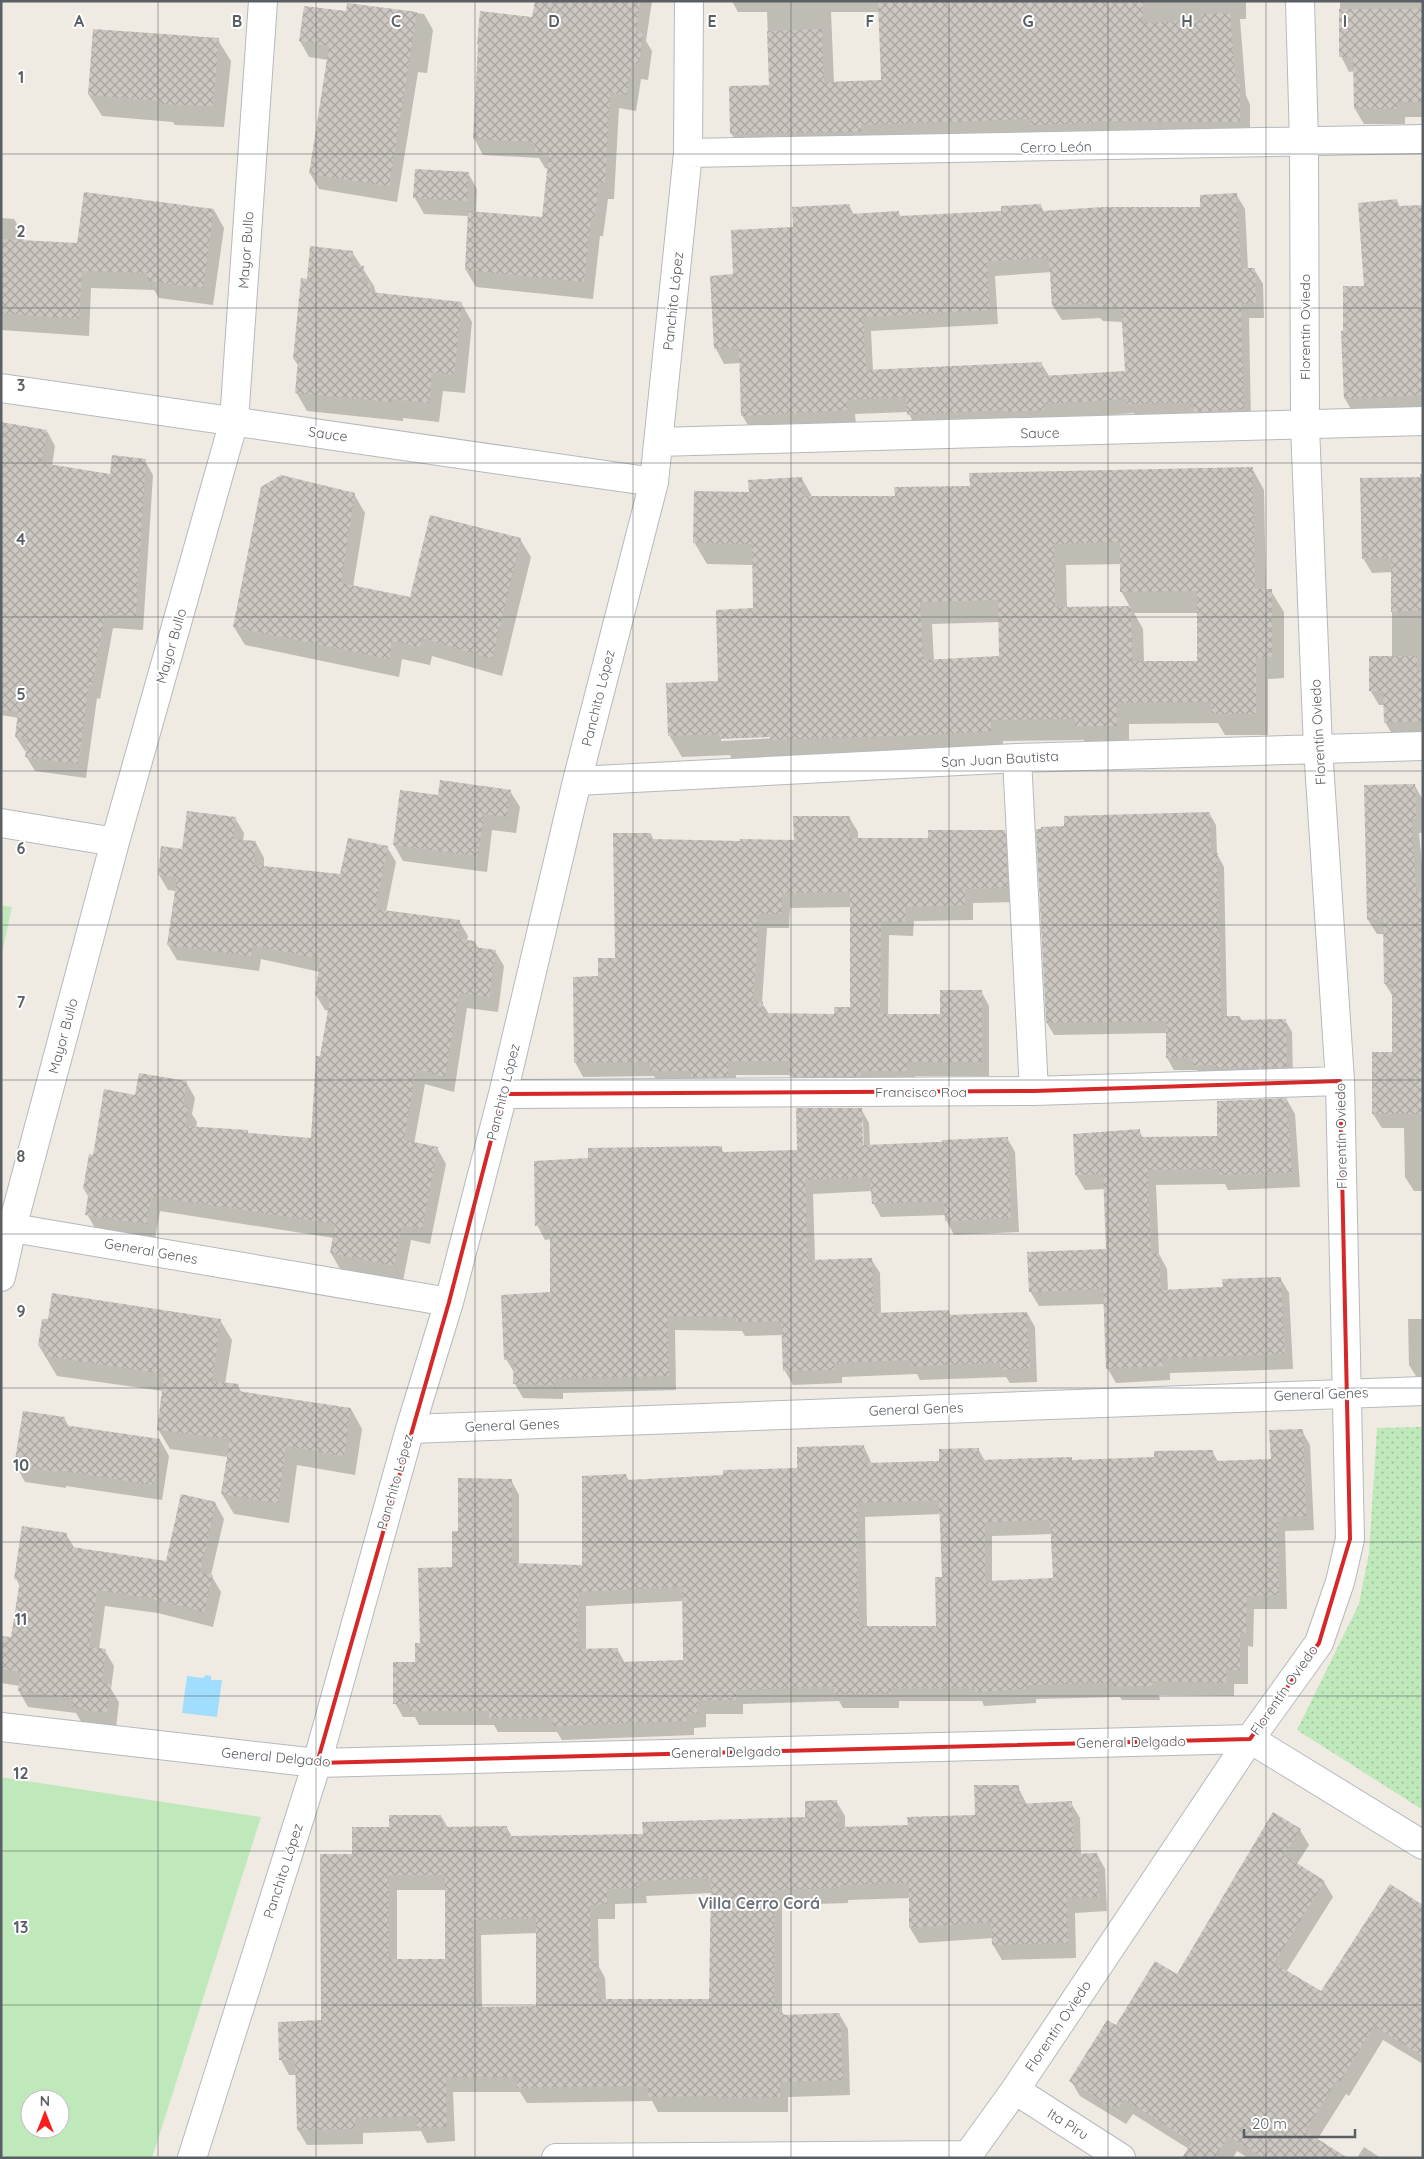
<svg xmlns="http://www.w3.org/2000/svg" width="1424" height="2159" viewBox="0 0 1424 2159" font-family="Quicksand,sans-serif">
	<defs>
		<pattern id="green-dots" width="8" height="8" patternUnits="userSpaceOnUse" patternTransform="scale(1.25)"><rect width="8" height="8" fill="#bfe9bb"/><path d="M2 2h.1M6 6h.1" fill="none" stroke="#9ec09c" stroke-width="1.8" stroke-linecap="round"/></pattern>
		<pattern id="building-cross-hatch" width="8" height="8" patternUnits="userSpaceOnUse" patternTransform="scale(1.25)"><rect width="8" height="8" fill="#ccc7c1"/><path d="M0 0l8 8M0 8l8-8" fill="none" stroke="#a9a5a0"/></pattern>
	</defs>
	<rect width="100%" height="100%" fill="#efebe2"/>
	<path fill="url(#green-dots)" d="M 1423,1427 L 1423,1810 L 1297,1730 L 1359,1604 L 1369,1553 L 1377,1428 Z"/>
	<path fill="#bfe9bb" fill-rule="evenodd" d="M 1,905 L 12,907 L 1,957 Z
		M 1,1777 L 261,1817 L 152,2158 L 1,2158 ZM 30,2099 L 60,2099 L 60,2129 L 30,2129 Z"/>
	<path fill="#a1ddff" d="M 206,1675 L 211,1676 L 211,1680 L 222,1680 L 217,1717 L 182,1713 L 187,1676 L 203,1678 Z"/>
	<path fill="#0003" fill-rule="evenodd" d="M 536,1 L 652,1 L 646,41 L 652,51 L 648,80 L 641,79 L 636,111 L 619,108 L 614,199 L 608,199 L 603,236 L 600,236 L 593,299 L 476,287 L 466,270 L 469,216 L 424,214 L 415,198 L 468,173 L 477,189 L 476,213 L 543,218 L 549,169 L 545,168 L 539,158 L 483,155 L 474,138 L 533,18 Z
		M 732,1 L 1246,1 L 1246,19 L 1240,19 L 1246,96 L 1250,104 L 1250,141 L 743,153 L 731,133 L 770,86 L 767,12 L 738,12 ZM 831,12 L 880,12 L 882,81 L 834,83 Z
		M 1340,1 L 1423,1 L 1423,117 L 1405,117 L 1405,124 L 1364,124 L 1355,109 L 1355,71 L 1349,72 L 1341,56 Z
		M 348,4 L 424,14 L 433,30 L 427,73 L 418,72 L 397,202 L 319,189 L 310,173 L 328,60 L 309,57 L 300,41 L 305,7 L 347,12 Z
		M 218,40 L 231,61 L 224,127 L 175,125 L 173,122 L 102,116 L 89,95 Z
		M 1236,194 L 1245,209 L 1248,269 L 1254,269 L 1263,284 L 1264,318 L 1249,318 L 1251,424 L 1137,419 L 1134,413 L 917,430 L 908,412 L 855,414 L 856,424 L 751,430 L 742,415 L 740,363 L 724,364 L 716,349 L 711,277 L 735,276 L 794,228 L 849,205 L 854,215 L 898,212 L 901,217 L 1002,212 L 1041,206 L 1044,212 L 1202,209 ZM 1052,272 L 1053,306 L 1062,320 L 1100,318 L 1103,321 L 1123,322 L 1126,372 L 1049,376 L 1041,363 L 873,371 L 871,331 L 998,324 L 995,276 Z
		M 1397,201 L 1400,207 L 1423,207 L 1423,411 L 1354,414 L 1345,399 L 1342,332 L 1344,332 L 1366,287 Z
		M 214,210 L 224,228 L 213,305 L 159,298 L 154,290 L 91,288 L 89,336 L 1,330 L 1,218 L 14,219 L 24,236 L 23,242 L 78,245 Z
		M 352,252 L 374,286 L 376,294 L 461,303 L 472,322 L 465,393 L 443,391 L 439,422 L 403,418 L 403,421 L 307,411 L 296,392 L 299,367 L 294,359 L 308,280 Z
		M 47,431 L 55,446 L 52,466 L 111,476 L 145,461 L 153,475 L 143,630 L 113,628 L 100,699 L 97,698 L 86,778 L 35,771 L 26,756 L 27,752 L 25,751 L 16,737 L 19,718 L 1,715 L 1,618 Z
		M 1252,468 L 1264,490 L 1266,591 L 1271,591 L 1284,612 L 1284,678 L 1268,679 L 1268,735 L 1225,735 L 1218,723 L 1129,724 L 1129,747 L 1089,748 L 1084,740 L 1003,741 L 1003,753 L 733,761 L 730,755 L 682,757 L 669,735 L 719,682 L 754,610 L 753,565 L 707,564 L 694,542 L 750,494 L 802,479 L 813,498 L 896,498 L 971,487 ZM 1121,564 L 1121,591 L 1130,607 L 1067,608 L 1066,565 ZM 1134,613 L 1198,613 L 1198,662 L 1144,662 L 1143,629 ZM 1000,622 L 1000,658 L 934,661 L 932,624 ZM 776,736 L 776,738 L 721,741 L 721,738 Z
		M 1420,474 L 1423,474 L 1423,736 L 1394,737 L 1385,722 L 1385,705 L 1379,705 L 1370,690 L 1392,657 L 1392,572 L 1372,573 L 1363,558 L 1420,478 Z
		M 354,494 L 365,513 L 353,587 L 411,599 L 520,539 L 531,557 L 502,676 L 432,656 L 430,665 L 402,659 L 399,677 L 245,645 L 234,627 Z
		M 1415,786 L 1423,800 L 1423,833 L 1419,833 L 1423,876 L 1423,1191 L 1414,1191 L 1405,1177 L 1404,1128 L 1382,1128 L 1373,1114 L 1373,1054 L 1394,1053 L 1394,998 L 1385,984 L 1384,934 L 1377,934 L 1368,920 Z
		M 510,791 L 520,807 L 516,833 L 492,830 L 487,872 L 403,861 L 394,845 L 439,797 Z
		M 1209,813 L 1216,825 L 1217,854 L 1224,867 L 1227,1017 L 1240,1017 L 1242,1021 L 1285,1020 L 1292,1032 L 1293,1079 L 1201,1076 L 1197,1070 L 1174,1070 L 1167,1058 L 1167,1033 L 1054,1035 L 1047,1023 L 1038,831 Z
		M 849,817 L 858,832 L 858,840 L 929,840 L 1004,831 L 1013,846 L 1016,902 L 973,903 L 973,920 L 914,921 L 913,936 L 889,935 L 888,1015 L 941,1015 L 981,991 L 989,1006 L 989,1076 L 915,1076 L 915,1085 L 799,1090 L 791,1075 L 736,1075 L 736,1091 L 659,1086 L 654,1076 L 583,1077 L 575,1062 L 600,977 L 616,959 L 651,834 L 654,841 L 741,842 L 795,841 ZM 852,907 L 852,1008 L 835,1015 L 769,1014 L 762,1003 L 767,928 L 789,928 L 790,908 Z
		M 235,818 L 244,833 L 243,841 L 256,843 L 264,858 L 264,868 L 341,876 L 387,847 L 396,862 L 386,912 L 459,921 L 468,936 L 467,941 L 475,942 L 479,949 L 495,951 L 504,966 L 498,1012 L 467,1008 L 454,1092 L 425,1084 L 414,1144 L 437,1148 L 446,1164 L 430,1244 L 411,1240 L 403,1281 L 340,1269 L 331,1253 L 334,1238 L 160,1211 L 155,1239 L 96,1230 L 87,1214 L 89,1198 L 84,1189 L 94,1156 L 136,1096 L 186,1082 L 195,1098 L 192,1114 L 197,1122 L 196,1128 L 312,1139 L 321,1058 L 329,1011 L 325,1010 L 316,995 L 320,972 L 261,959 L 259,971 L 177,960 L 168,945 L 176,891 L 168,890 L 159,875 L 183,850 Z
		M 1287,1100 L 1295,1114 L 1300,1187 L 1228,1190 L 1225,1184 L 1156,1185 L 1159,1254 L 1167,1269 L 1168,1291 L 1224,1288 L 1280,1278 L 1289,1293 L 1293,1369 L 1170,1373 L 1170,1380 L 1116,1383 L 1108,1369 L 1105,1304 L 1039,1306 L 1030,1291 L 1108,1250 L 1105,1189 L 1085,1190 L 1076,1175 L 1074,1135 L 1139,1130 L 1143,1138 L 1219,1137 Z
		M 861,1109 L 869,1123 L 870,1146 L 1007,1138 L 1015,1152 L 1019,1232 L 954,1235 L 946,1220 L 946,1215 L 881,1217 L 873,1203 L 872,1191 L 813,1194 L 815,1261 L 871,1259 L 880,1273 L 881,1314 L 948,1311 L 951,1316 L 1027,1313 L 1035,1327 L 1037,1382 L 1010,1383 L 1006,1377 L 920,1380 L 917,1374 L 842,1377 L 842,1383 L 793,1385 L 785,1371 L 783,1335 L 745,1336 L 742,1331 L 675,1330 L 676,1390 L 563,1393 L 563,1399 L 523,1398 L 515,1384 L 515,1374 L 506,1359 L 552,1294 L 552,1239 L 545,1240 L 537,1225 L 589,1160 L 721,1148 L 724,1153 L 798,1151 ZM 861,1121 L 863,1121 L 864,1152 L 862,1152 Z
		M 1408,1319 L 1423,1319 L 1423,1379 L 1418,1379 L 1409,1365 Z
		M 220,1320 L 232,1340 L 225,1384 L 238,1386 L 242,1393 L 351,1409 L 362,1429 L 355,1475 L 297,1465 L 289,1523 L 234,1514 L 222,1494 L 228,1457 L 170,1449 L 158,1429 L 163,1391 L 57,1376 L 39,1346 Z
		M 64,1418 L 69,1427 L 160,1440 L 169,1456 L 162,1500 L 66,1486 L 66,1488 L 25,1482 L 16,1466 Z
		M 1302,1431 L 1310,1445 L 1314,1530 L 1285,1531 L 1287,1609 L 1254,1609 L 1253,1647 L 1248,1646 L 1248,1684 L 1234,1684 L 1234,1696 L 1159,1695 L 1160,1700 L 1122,1700 L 1120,1697 L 1036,1699 L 1036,1703 L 984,1706 L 982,1701 L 899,1701 L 899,1708 L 843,1708 L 839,1701 L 743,1704 L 743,1714 L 706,1714 L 706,1727 L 694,1728 L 694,1735 L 562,1740 L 557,1732 L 498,1732 L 494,1725 L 419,1725 L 415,1717 L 403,1717 L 395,1703 L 416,1663 L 421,1644 L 453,1568 L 459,1532 L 511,1480 L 519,1495 L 519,1565 L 584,1566 L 626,1475 L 629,1481 L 724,1476 L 799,1469 L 864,1447 L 872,1464 L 940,1462 L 978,1449 L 985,1461 L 1156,1459 L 1212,1451 L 1218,1462 L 1272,1461 ZM 941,1514 L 943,1578 L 938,1627 L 867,1627 L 865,1517 ZM 1052,1534 L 1054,1580 L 992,1582 L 992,1536 ZM 683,1601 L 685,1661 L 625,1663 L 617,1649 L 586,1650 L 586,1606 Z
		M 215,1503 L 224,1519 L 211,1575 L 221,1592 L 213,1627 L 158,1613 L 105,1606 L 99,1650 L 105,1651 L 114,1666 L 111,1689 L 119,1702 L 116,1728 L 82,1723 L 76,1713 L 28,1707 L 19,1691 L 20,1686 L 1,1683 L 1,1637 L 12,1639 L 20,1587 L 16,1578 L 66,1534 L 75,1549 L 167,1562 Z
		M 1018,1787 L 1027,1805 L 1071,1803 L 1080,1818 L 1081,1855 L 1097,1854 L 1105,1869 L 1107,1911 L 1075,1913 L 1076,1958 L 1002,1960 L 993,1945 L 993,1938 L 919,1943 L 910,1928 L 910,1898 L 848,1900 L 848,1903 L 782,1905 L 782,2012 L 785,2016 L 839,2014 L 848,2029 L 850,2095 L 788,2097 L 788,2112 L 658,2112 L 652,2101 L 527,2103 L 520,2092 L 453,2092 L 455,2141 L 427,2143 L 421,2131 L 363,2133 L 363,2144 L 307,2145 L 298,2130 L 297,2075 L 289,2075 L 281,2060 L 323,2022 L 353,1855 L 391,1828 L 441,1816 L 448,1828 L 507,1828 L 512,1837 L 644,1835 L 807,1818 L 836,1801 L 845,1816 L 845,1828 L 909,1826 L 977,1816 ZM 397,1890 L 446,1890 L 446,1960 L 397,1960 ZM 712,1893 L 711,2000 L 606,2000 L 605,1978 L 599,1967 L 598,1919 L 615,1919 L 615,1904 L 647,1903 L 646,1896 ZM 538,1933 L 538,2008 L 482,2008 L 481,1935 Z
		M 1300,1830 L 1309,1845 L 1297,1864 L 1324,1882 L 1333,1897 L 1286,1972 L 1322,1993 L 1423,1907 L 1423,2064 L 1383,2040 L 1349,2096 L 1346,2094 L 1317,2140 L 1345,2158 L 1248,2158 L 1237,2151 L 1233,2158 L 1185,2158 L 1189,2149 L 1133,2114 L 1126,2124 L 1080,2096 L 1071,2081 L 1116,2027 L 1177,1976 Z
		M 1364,2147 L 1381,2158 L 1357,2158 Z"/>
	<path fill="url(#building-cross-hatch)" fill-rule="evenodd" d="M 535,1 L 640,1 L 636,32 L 643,33 L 639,64 L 632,63 L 627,95 L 610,92 L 605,183 L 599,183 L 594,220 L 591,219 L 584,282 L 465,270 L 468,211 L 542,217 L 549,153 L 535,152 L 535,142 L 473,139 L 478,45 L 477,45 L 480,11 L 532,17 Z
		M 938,1 L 1143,1 L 1143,23 L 1201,20 L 1201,14 L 1230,13 L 1236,84 L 1240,84 L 1240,122 L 1095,121 L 1095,123 L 1031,125 L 1031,119 L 861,125 L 861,132 L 730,134 L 729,86 L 769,85 L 767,31 L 822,29 L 824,82 L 881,80 L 878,3 Z
		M 347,3 L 417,12 L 389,186 L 309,174 L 329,46 L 299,41 L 304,6 L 346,11 Z
		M 1339,9 L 1423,9 L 1423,102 L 1397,102 L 1397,109 L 1354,109 L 1353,57 L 1339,57 Z
		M 93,29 L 219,38 L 213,106 L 161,104 L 161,101 L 88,95 Z
		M 415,169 L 469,172 L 467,201 L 413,198 Z
		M 84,192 L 214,209 L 203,288 L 147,281 L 148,273 L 82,271 L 79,319 L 1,313 L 1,239 L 77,243 Z
		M 1237,193 L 1241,268 L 1255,268 L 1256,303 L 1241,304 L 1244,409 L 1193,412 L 1193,403 L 1127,404 L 1127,399 L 1044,404 L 1045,410 L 1005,412 L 1004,410 L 907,415 L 906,397 L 847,400 L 848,410 L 741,416 L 739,348 L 714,349 L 710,276 L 733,274 L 731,230 L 793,227 L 792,207 L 850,204 L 850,214 L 899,211 L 899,216 L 1001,211 L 1001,206 L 1041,204 L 1042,211 L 1103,207 L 1200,207 L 1200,195 ZM 1049,258 L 1052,306 L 1093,303 L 1093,307 L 1121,307 L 1125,371 L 1043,376 L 1042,362 L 866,370 L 863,317 L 990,310 L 987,261 Z
		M 1397,199 L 1398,206 L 1423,205 L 1423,395 L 1344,399 L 1341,331 L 1343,331 L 1343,286 L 1364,286 L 1358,203 Z
		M 310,246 L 353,251 L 351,265 L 364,266 L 363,282 L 371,283 L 370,292 L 462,302 L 454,375 L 432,372 L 429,403 L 393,399 L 392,402 L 295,393 L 298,360 L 293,359 L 301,278 L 307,279 Z
		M 1,422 L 47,430 L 42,463 L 110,474 L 112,455 L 146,459 L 136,616 L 105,614 L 92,685 L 89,684 L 78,764 L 25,757 L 28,739 L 15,737 L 18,712 L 1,710 Z
		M 1253,467 L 1255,589 L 1272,589 L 1272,657 L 1256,658 L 1256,714 L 1211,714 L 1211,702 L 1117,703 L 1117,726 L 1075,726 L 1075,719 L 991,720 L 991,731 L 927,735 L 770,740 L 770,737 L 720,739 L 719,734 L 668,736 L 666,683 L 718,681 L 716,610 L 753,608 L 752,544 L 693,543 L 694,491 L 749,492 L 748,480 L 802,477 L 803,496 L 895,496 L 894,487 L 970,486 L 969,473 ZM 1120,542 L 1120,592 L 1197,591 L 1197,661 L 1132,661 L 1131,606 L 1055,607 L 1054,544 ZM 998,600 L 999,656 L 923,660 L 920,602 Z
		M 281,475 L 355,493 L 341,583 L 410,597 L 430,515 L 521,538 L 492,659 L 422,638 L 420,647 L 392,641 L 389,659 L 233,627 L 261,487 Z
		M 1423,477 L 1423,610 L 1391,612 L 1391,558 L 1362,559 L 1360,478 Z
		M 1369,656 L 1417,656 L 1417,671 L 1423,671 L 1423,721 L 1384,723 L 1383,691 L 1369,691 Z
		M 440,780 L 511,790 L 507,817 L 484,814 L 478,856 L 393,845 L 400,790 L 438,795 Z
		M 1415,784 L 1416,819 L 1412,819 L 1416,892 L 1423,892 L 1423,1114 L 1372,1114 L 1372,1052 L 1392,1052 L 1392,984 L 1384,984 L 1383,919 L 1367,920 L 1364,785 Z
		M 187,811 L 236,817 L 233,839 L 256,841 L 254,865 L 340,874 L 348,838 L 388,846 L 375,909 L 460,920 L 458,939 L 475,941 L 474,947 L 496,950 L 489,997 L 459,993 L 445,1077 L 416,1069 L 404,1140 L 438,1147 L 422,1229 L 402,1225 L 394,1266 L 330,1253 L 335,1224 L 151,1196 L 147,1224 L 85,1215 L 89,1190 L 83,1189 L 89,1154 L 93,1155 L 104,1089 L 135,1095 L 139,1073 L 187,1081 L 183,1105 L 189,1106 L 185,1126 L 248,1130 L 248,1133 L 311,1138 L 316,1056 L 320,1056 L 330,998 L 315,995 L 320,959 L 252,945 L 251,956 L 167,945 L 177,877 L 158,875 L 161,846 L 182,849 Z
		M 1210,812 L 1211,854 L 1218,853 L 1221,1016 L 1240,1016 L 1240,1020 L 1286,1019 L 1287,1067 L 1216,1069 L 1216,1065 L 1193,1065 L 1193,1058 L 1166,1058 L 1166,1021 L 1046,1023 L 1036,829 L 1041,829 L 1041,827 L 1064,826 L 1064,816 Z
		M 793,816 L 850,816 L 850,838 L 928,838 L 928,830 L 1005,830 L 1008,888 L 965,889 L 965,905 L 906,907 L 905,922 L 881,921 L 880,1014 L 940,1014 L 940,990 L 982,990 L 982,1062 L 907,1062 L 907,1071 L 860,1071 L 861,1076 L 795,1077 L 789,1076 L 790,1061 L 728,1061 L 728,1077 L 691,1077 L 691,1071 L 650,1071 L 650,1062 L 574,1063 L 573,977 L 598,976 L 598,958 L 615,958 L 613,833 L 651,833 L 651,839 L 740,841 L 740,839 L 794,840 ZM 850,892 L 850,1007 L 834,1007 L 834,1014 L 763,1013 L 763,1002 L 753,1002 L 759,914 L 782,914 L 782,893 Z
		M 1287,1098 L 1292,1173 L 1219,1175 L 1218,1169 L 1148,1170 L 1151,1253 L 1159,1253 L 1161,1290 L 1223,1287 L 1222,1279 L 1281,1277 L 1285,1354 L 1162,1358 L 1163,1366 L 1106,1369 L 1103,1289 L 1029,1292 L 1027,1252 L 1106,1249 L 1103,1174 L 1075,1175 L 1073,1134 L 1140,1129 L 1140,1137 L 1217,1136 L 1217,1101 Z
		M 796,1108 L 862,1108 L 863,1145 L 942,1142 L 942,1140 L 1008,1137 L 1011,1218 L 945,1221 L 944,1201 L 872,1204 L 870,1177 L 805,1180 L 808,1260 L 872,1258 L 874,1313 L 949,1310 L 949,1315 L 1027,1312 L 1030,1368 L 1001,1370 L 1000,1363 L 911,1366 L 910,1360 L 834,1363 L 835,1370 L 783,1371 L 781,1321 L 736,1322 L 736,1317 L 668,1316 L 669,1376 L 555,1379 L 555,1385 L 513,1384 L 514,1360 L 504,1360 L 501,1295 L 550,1292 L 550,1225 L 535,1226 L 534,1161 L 588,1158 L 588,1148 L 722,1146 L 722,1152 L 797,1150 Z
		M 52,1293 L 221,1319 L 212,1381 L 239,1384 L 238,1391 L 351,1408 L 344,1456 L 286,1446 L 278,1503 L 221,1494 L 230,1439 L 157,1430 L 164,1374 L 45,1356 L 46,1347 L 38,1346 L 42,1319 L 48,1319 Z
		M 23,1411 L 65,1417 L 64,1425 L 160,1439 L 154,1485 L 57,1470 L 57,1472 L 14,1466 Z
		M 1303,1429 L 1306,1516 L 1278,1517 L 1279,1595 L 1247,1596 L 1246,1633 L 1240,1633 L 1240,1670 L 1226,1670 L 1226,1683 L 1152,1681 L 1152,1686 L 1112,1686 L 1112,1683 L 1028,1685 L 1029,1689 L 975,1692 L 975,1688 L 891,1688 L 891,1694 L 834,1694 L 834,1687 L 736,1690 L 736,1700 L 698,1700 L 698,1713 L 687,1714 L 687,1721 L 553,1726 L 552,1718 L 489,1718 L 489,1711 L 410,1711 L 410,1704 L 393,1704 L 393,1662 L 415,1662 L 415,1643 L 420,1643 L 418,1568 L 452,1567 L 452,1531 L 458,1531 L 458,1478 L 512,1479 L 512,1563 L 582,1565 L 582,1476 L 626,1474 L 626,1480 L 723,1475 L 723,1470 L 797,1468 L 797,1447 L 864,1445 L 865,1463 L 939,1461 L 939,1449 L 979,1448 L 979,1460 L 1072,1457 L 1072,1460 L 1154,1457 L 1154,1451 L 1213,1450 L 1213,1461 L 1271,1459 L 1269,1430 ZM 939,1500 L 942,1577 L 935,1577 L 936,1626 L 859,1626 L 858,1503 ZM 1050,1520 L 1053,1578 L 985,1581 L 985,1522 ZM 682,1587 L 683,1660 L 618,1662 L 618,1648 L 578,1649 L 579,1592 Z
		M 181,1494 L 216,1502 L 200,1572 L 213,1575 L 204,1612 L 148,1598 L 97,1590 L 89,1647 L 106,1649 L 102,1683 L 111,1684 L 107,1713 L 71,1708 L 73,1699 L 18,1691 L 21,1672 L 1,1669 L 1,1636 L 11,1637 L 20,1580 L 14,1579 L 22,1526 L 67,1533 L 65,1546 L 166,1561 Z
		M 974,1785 L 1019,1785 L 1019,1804 L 1072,1801 L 1074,1854 L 1097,1853 L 1099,1897 L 1067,1898 L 1068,1943 L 992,1945 L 991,1922 L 909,1928 L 909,1883 L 840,1885 L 840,1888 L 774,1890 L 774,2004 L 779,2004 L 779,2015 L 840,2013 L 843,2080 L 780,2082 L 780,2097 L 717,2098 L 717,2096 L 648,2097 L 648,2086 L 517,2088 L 517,2077 L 446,2077 L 447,2127 L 417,2128 L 417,2116 L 355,2119 L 355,2129 L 297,2130 L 295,2060 L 279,2060 L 278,2022 L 321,2020 L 320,1854 L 352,1854 L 352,1827 L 389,1827 L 389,1815 L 441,1815 L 441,1827 L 507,1826 L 507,1836 L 643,1834 L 642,1822 L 805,1817 L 805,1801 L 837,1800 L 838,1827 L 908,1825 L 907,1817 L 975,1815 ZM 389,1875 L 445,1875 L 445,1959 L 389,1959 ZM 711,1878 L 709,1999 L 598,1999 L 597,1961 L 591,1961 L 590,1905 L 607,1904 L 607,1889 L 639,1888 L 638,1881 ZM 536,1918 L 536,2006 L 474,2007 L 473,1920 Z
		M 1273,1812 L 1301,1829 L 1284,1855 L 1325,1881 L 1274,1963 L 1321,1991 L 1390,1884 L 1423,1905 L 1423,2056 L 1374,2026 L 1340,2082 L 1337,2080 L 1305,2131 L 1348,2158 L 1264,2158 L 1228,2136 L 1215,2158 L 1182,2158 L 1192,2142 L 1124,2099 L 1117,2110 L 1069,2081 L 1107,2020 L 1116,2025 L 1155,1961 L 1177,1974 Z"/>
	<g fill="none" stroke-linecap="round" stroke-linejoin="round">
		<defs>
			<path id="minor" d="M 688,153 L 1423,139
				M 1,388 L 654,482
				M 658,442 L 1423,421
				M 1017,758 L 1034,1091
				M 577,781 L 1017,758 L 1423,746
				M 1,823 L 115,842
				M 503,1094 L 1034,1091 L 1340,1081
				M 1,1226 L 449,1302
				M 1,1277 L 12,1228 L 115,842 L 234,421 L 263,1
				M 410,1429 L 1423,1391
				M 1,1727 L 317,1763 L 1250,1739 L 1423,1845
				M 1015,2090 L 1121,2158
				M 192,2158 L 317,1763 L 410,1429 L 449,1302 L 503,1094 L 577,781 L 654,482 L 688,153 L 689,1
				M 556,2158 L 968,2155
				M 966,2158 L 1015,2090 L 1250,1739 L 1319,1643 L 1340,1582 L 1350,1539 L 1340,1081 L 1318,748 L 1305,426 L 1304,142 L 1300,1"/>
		</defs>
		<use href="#minor" stroke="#b5b9be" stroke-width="30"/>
		<use href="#minor" stroke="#fff" stroke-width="28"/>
	</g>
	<path fill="none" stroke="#d62828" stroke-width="4" stroke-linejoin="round" d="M 1340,1081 L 1350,1539 L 1319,1643 L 1250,1739 L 317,1763 L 449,1302 L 503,1094 L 1034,1091 Z"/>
	<path fill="none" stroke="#5a5f64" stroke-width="1" stroke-opacity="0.55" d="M 158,1 L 158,2158M 316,1 L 316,2158M 475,1 L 475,2158M 633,1 L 633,2158M 791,1 L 791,2158M 949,1 L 949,2158M 1108,1 L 1108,2158M 1266,1 L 1266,2158M 1,154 L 1423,154M 1,308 L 1423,308M 1,463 L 1423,463M 1,617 L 1423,617M 1,771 L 1423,771M 1,925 L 1423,925M 1,1080 L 1423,1080M 1,1234 L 1423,1234M 1,1388 L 1423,1388M 1,1542 L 1423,1542M 1,1696 L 1423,1696M 1,1851 L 1423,1851M 1,2005 L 1423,2005"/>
	<g text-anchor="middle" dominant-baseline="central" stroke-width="4" stroke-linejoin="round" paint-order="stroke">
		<g font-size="14" fill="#5a5f64" stroke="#fff">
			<text transform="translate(1056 147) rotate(-1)">Cerro León</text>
			<text transform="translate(246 250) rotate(-86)">Mayor Bullo</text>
			<text transform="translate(673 301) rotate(-84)">Panchito López</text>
			<text transform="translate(1305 327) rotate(-90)">Florentín Oviedo</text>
			<text transform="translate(1040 433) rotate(-1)">Sauce</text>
			<text transform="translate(328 434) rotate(8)">Sauce</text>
			<text transform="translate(171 646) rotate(-74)">Mayor Bullo</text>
			<text transform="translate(598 698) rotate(-76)">Panchito López</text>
			<text transform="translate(1318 732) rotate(-93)">Florentín Oviedo</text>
			<text transform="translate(1000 759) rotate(-3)">San Juan Bautista</text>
			<text transform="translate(63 1036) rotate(-75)">Mayor Bullo</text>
			<text transform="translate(503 1092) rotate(-76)">Panchito López</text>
			<text x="921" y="1092">Francisco Roa</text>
			<text transform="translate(1341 1136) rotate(-91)">Florentín Oviedo</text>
			<text transform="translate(151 1251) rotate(10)">General Genes</text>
			<text transform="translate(1321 1394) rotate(-2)">General Genes</text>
			<text transform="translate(916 1409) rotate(-2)">General Genes</text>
			<text transform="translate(512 1425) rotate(-2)">General Genes</text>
			<text transform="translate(395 1482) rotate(-74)">Panchito López</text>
			<text transform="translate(1284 1690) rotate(-55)">Florentín Oviedo</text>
			<text transform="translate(1131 1742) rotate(-1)">General Delgado</text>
			<text transform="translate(726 1752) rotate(-1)">General Delgado</text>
			<text transform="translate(276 1757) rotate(5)">General Delgado</text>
			<text transform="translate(283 1871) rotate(-72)">Panchito López</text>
			<text transform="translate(1058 2026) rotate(-56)">Florentín Oviedo</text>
			<text transform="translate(1068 2124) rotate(32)">Ita Piru</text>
		</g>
		<g font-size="16" font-weight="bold" fill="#6b7176" stroke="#fff">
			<text x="759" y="1903">Villa Cerro Corá</text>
		</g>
	</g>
	<g font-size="16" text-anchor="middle" font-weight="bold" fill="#5a5f64" stroke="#fff" stroke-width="4" stroke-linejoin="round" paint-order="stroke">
		<text x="79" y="27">A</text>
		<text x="237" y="27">B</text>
		<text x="396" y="27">C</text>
		<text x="554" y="27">D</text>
		<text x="712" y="27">E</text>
		<text x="870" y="27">F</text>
		<text x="1028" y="27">G</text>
		<text x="1187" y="27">H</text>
		<text x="1345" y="27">I</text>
		<text x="21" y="83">1</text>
		<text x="21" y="237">2</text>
		<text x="21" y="391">3</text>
		<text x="21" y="545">4</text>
		<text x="21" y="700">5</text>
		<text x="21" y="854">6</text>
		<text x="21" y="1008">7</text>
		<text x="21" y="1162">8</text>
		<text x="21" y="1317">9</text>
		<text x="21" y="1471">10</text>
		<text x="21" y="1625">11</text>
		<text x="21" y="1779">12</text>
		<text x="21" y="1933">13</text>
	</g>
	<rect width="1424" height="2159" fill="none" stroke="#5a5f64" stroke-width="5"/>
	<g transform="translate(45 2114)"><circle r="24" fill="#ffffff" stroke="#bdbfc1"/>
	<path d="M0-4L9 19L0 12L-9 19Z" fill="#f91e1d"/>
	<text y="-8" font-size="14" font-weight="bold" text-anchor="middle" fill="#5a5f64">N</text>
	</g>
	<path d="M1244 2129v8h111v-8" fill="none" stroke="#5a5f64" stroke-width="2.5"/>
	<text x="1252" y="2129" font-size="15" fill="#5a5f64" stroke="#ffffff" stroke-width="4" paint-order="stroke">20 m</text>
</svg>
